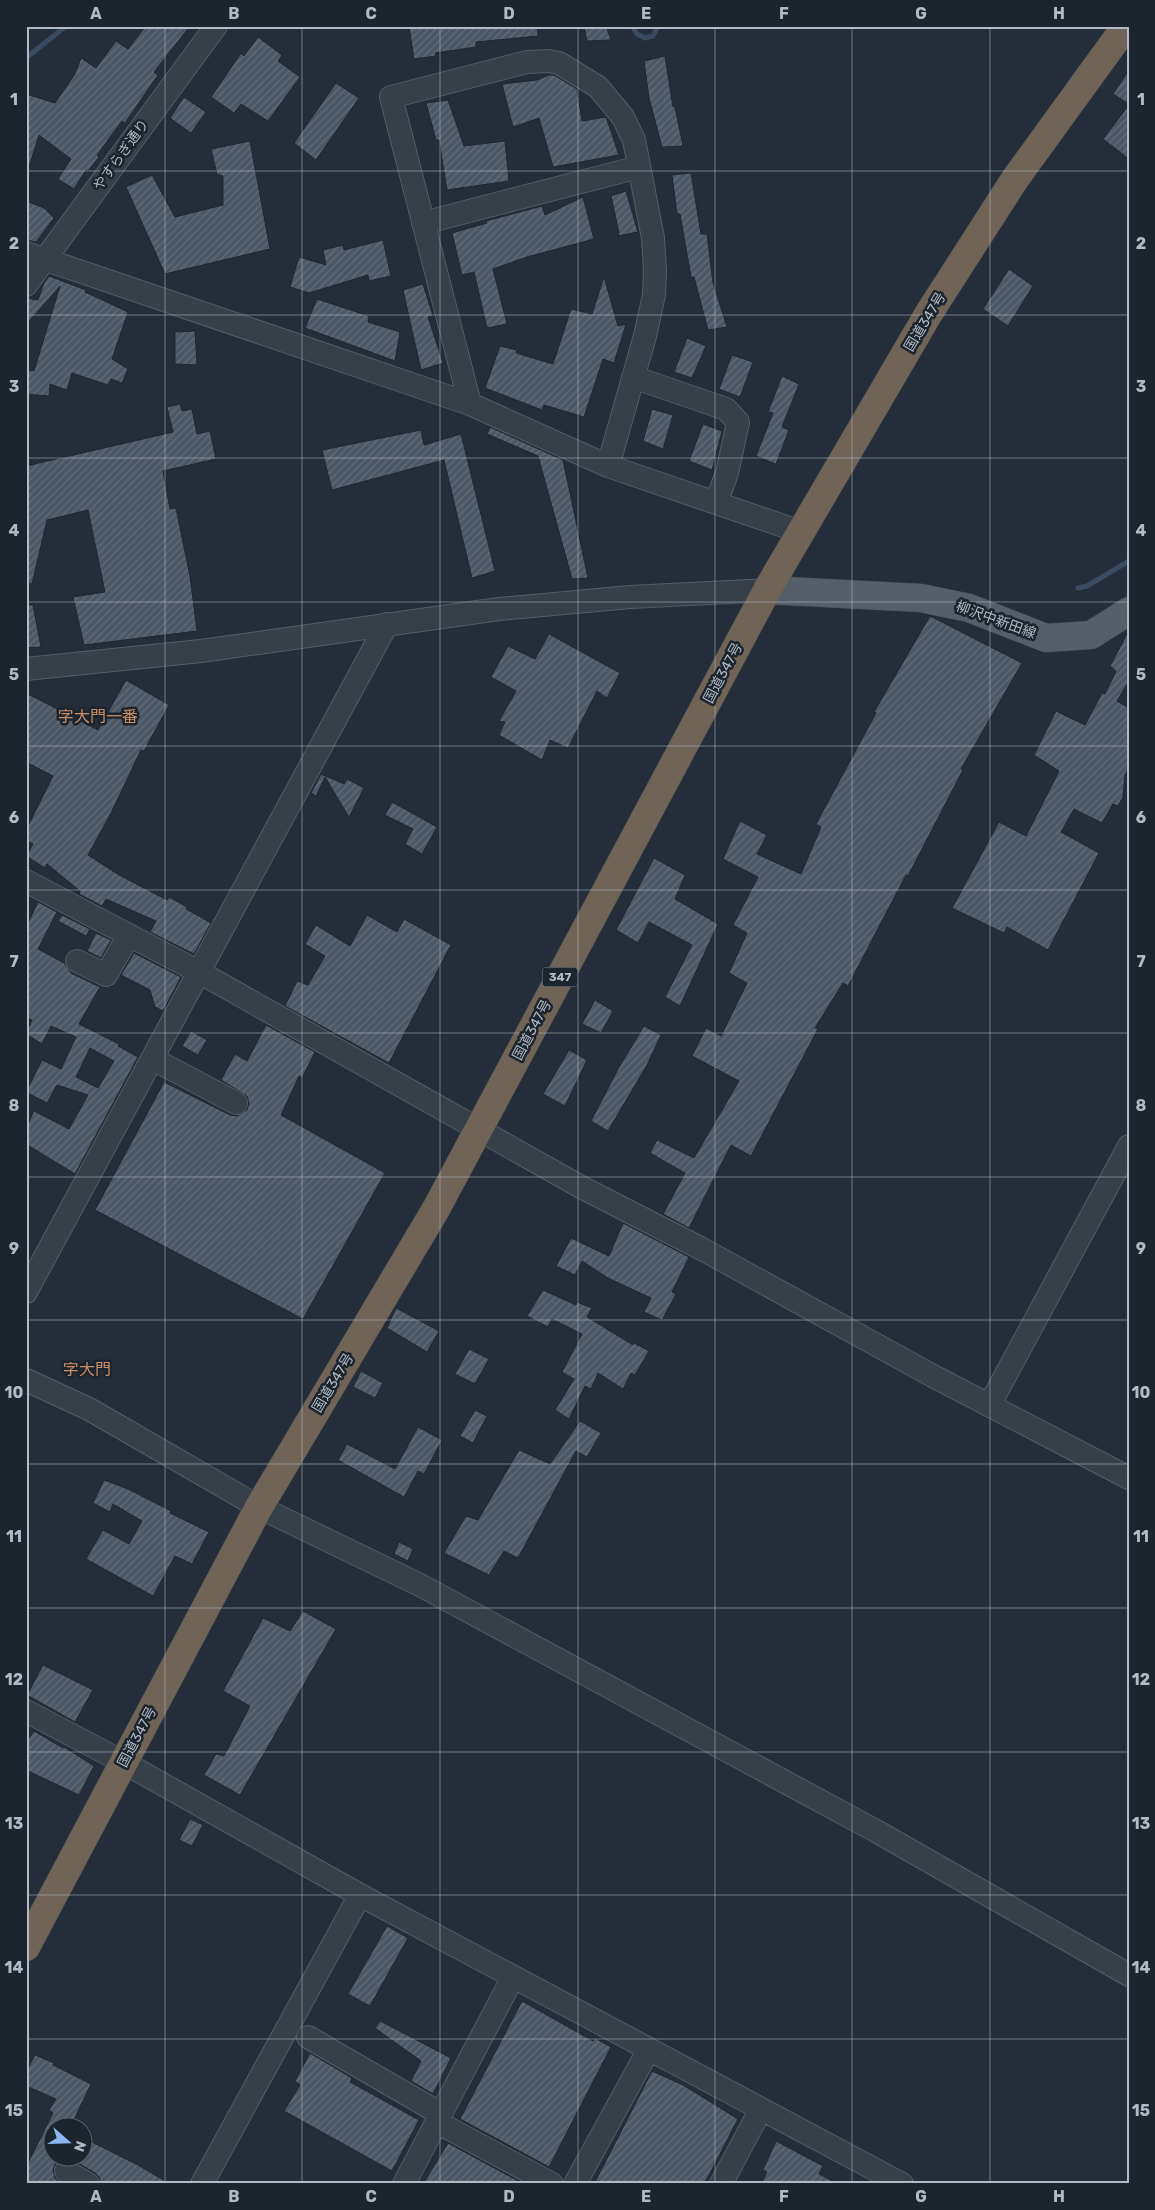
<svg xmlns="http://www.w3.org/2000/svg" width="1155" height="2210" viewBox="0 0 1155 2210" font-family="Rubik,'Noto Sans JP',sans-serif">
	<defs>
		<pattern id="building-hatch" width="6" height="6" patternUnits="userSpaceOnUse" patternTransform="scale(1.25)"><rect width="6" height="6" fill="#4c5765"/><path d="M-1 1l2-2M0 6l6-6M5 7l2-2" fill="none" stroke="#636d7a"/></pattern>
	</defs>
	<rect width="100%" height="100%" fill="#242d39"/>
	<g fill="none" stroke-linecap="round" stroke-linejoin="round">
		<path stroke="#3a4b61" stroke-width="5" d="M 632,26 L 637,34 L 645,38 L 653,36 L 658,26
			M 26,58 L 66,26
			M 1078,588 L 1087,586 L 1129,561"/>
	</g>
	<path fill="url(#building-hatch)" stroke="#1e2630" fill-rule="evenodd" d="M 146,26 L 190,26 L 154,72 L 158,75 L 149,88 L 125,123 L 122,121 L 97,155 L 99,157 L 88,171 L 86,170 L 74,189 L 58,179 L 71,159 L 39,135 L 29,167 L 26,166 L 26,94 L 55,103 L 75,74 L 81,58 L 96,68 L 116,41 L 128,49 Z
		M 409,26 L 537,26 L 538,36 L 476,42 L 476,47 L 435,53 L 436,56 L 414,59 Z
		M 584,26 L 606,26 L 611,40 L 587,41 Z
		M 258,37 L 282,55 L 278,61 L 300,77 L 268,121 L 241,104 L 234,113 L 211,97 L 241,53 L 244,56 Z
		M 665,56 L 673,107 L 675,107 L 683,146 L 662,147 L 649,98 L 644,61 Z
		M 1129,70 L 1129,104 L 1113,94 Z
		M 549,75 L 554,75 L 577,89 L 582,121 L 606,117 L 619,155 L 553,167 L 539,118 L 513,127 L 502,84 L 537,80 Z
		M 336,83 L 359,98 L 316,160 L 294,143 Z
		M 184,97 L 206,112 L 191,133 L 170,118 Z
		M 448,100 L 464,146 L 505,141 L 509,181 L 447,190 L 439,140 L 436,140 L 426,103 Z
		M 1129,105 L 1129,159 L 1103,139 Z
		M 250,141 L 270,249 L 165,274 L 126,187 L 152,175 L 175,217 L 223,205 L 223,176 L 217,174 L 211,149 Z
		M 691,173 L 701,234 L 707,234 L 713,283 L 727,327 L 708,330 L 694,277 L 691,277 L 680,214 L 677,214 L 672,175 Z
		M 626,191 L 638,232 L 618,236 L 619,233 L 611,196 Z
		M 583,197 L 594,239 L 527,257 L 493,269 L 507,324 L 487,328 L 474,272 L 462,275 L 452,233 L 487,223 L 486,221 L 542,206 L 545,215 Z
		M 26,201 L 44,208 L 54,218 L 36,242 L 26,240 Z
		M 383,240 L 391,276 L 369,281 L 368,275 L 309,293 L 290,287 L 299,257 L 326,265 L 323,250 L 343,245 L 344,250 Z
		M 1009,269 L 1033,286 L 1008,326 L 983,309 Z
		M 49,276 L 86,290 L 85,292 L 128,312 L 112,359 L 128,369 L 122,383 L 111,379 L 108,385 L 72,373 L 67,390 L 50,384 L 49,396 L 26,394 L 26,370 L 34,371 L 60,286 L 26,325 L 26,298 L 38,300 L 44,283 Z
		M 604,277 L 618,326 L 626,324 L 614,363 L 603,359 L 584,417 L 544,405 L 542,410 L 485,388 L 500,346 L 517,350 L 516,353 L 553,364 L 571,309 L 592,314 Z
		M 423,284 L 433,316 L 428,317 L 443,363 L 421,370 L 403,290 Z
		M 317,299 L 369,316 L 368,322 L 400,332 L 395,361 L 305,328 Z
		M 195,331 L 197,365 L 175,364 L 175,332 Z
		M 687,338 L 706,346 L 692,378 L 674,372 Z
		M 732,355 L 753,362 L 740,397 L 719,389 Z
		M 782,376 L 799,384 L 782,427 L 789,430 L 776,464 L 756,456 L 773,413 L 768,412 Z
		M 180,404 L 182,411 L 192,409 L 197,434 L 210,431 L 216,459 L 163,471 L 170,509 L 176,508 L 190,576 L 197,631 L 84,645 L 73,597 L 105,592 L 88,510 L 47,520 L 32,584 L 26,583 L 26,466 L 173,432 L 167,407 Z
		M 652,409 L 673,415 L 663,449 L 643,441 Z
		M 703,424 L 722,431 L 712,470 L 689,461 Z
		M 490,427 L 563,460 L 588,578 L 572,579 L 538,456 L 487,434 Z
		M 421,430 L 424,445 L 461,434 L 495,571 L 472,578 L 444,460 L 332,490 L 322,450 Z
		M 26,605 L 33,605 L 41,647 L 26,648 Z
		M 930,616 L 1022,663 L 961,769 L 963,770 L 908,876 L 906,875 L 848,986 L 843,983 L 815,1028 L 818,1029 L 751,1156 L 731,1145 L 689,1228 L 663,1214 L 685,1173 L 650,1153 L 657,1140 L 694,1158 L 739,1081 L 692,1056 L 706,1028 L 721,1036 L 747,983 L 729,973 L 747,933 L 733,925 L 758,877 L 723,859 L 740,821 L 767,835 L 757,854 L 801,874 L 821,827 L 816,824 L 876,713 L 874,712 Z
		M 1129,630 L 1129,681 L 1117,701 L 1129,708 L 1129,767 L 1125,775 L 1123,797 L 1118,806 L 1113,804 L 1102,823 L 1074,809 L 1061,832 L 1099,853 L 1048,950 L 1007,927 L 1004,933 L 952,908 L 999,822 L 1026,836 L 1059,771 L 1034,755 L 1056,711 L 1085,725 L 1102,693 L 1105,694 L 1116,671 L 1110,666 Z
		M 549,634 L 620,673 L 607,698 L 597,691 L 568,748 L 550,740 L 542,760 L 499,735 L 505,722 L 499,721 L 516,691 L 491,677 L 508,646 L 535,659 Z
		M 126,680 L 169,705 L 144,751 L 141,750 L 111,813 L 88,855 L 119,875 L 167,900 L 169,897 L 187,907 L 186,909 L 211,923 L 194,954 L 150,932 L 156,921 L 106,899 L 102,906 L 79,894 L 80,891 L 47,864 L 45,868 L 26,856 L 33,844 L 26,840 L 26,830 L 53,776 L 26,762 L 26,693 L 98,730 Z
		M 321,774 L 344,784 L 347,779 L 364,788 L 349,817 L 325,777 L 316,796 L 311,793 Z
		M 392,802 L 437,827 L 422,854 L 405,844 L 413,829 L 385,815 Z
		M 654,858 L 685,875 L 675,899 L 718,924 L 680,1006 L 665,997 L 692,945 L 649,922 L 638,943 L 616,930 Z
		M 38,902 L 57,912 L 38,949 L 64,963 L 71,973 L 100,987 L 79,1024 L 119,1044 L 118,1046 L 138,1057 L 75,1174 L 26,1144 L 26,1128 L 34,1111 L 69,1129 L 88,1095 L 57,1085 L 47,1103 L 26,1092 L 42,1060 L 61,1069 L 76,1037 L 51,1026 L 42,1044 L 26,1034 L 32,1020 L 26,1017 L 26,927 ZM 90,1048 L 114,1061 L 98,1088 L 76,1077 Z
		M 62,915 L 90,929 L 86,936 L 58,921 Z
		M 367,915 L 397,932 L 404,919 L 451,945 L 389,1063 L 285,1006 L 297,981 L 308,985 L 325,956 L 305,944 L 316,925 L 350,946 Z
		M 96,933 L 111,940 L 101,958 L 87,951 Z
		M 134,953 L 181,977 L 163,1011 L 155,1007 L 150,990 L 121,975 Z
		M 595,1000 L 613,1011 L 601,1033 L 582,1024 Z
		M 266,1025 L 315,1052 L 302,1078 L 299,1076 L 281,1115 L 385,1173 L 303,1319 L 95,1210 L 164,1082 L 230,1115 L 237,1116 L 247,1110 L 249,1103 L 247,1096 L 221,1080 L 235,1054 L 247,1061 Z
		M 644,1026 L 661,1035 L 647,1065 L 608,1131 L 591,1121 L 618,1069 Z
		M 191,1031 L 207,1040 L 198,1055 L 182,1046 Z
		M 569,1050 L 587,1060 L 565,1106 L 543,1094 Z
		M 623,1223 L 689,1257 L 672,1292 L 676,1294 L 662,1320 L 644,1312 L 651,1298 L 608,1278 L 582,1261 L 575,1275 L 556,1266 L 571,1238 L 609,1256 Z
		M 543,1290 L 576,1305 L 577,1302 L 592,1308 L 587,1317 L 633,1345 L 634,1343 L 649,1351 L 635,1375 L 631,1373 L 623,1389 L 598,1373 L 591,1389 L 585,1386 L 569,1419 L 555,1410 L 574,1379 L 562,1372 L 582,1334 L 552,1319 L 548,1327 L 527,1316 Z
		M 396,1308 L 439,1331 L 427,1352 L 387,1328 Z
		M 469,1349 L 489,1359 L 475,1384 L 455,1374 Z
		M 361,1371 L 383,1383 L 375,1398 L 353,1387 Z
		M 475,1410 L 487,1416 L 473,1443 L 460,1436 Z
		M 580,1421 L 601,1433 L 587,1457 L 576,1451 L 518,1558 L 504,1551 L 489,1575 L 444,1553 L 466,1516 L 478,1520 L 519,1450 L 550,1464 Z
		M 418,1427 L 442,1440 L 424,1474 L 418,1471 L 404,1497 L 338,1460 L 347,1444 L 395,1469 Z
		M 104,1480 L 128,1489 L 171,1511 L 170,1513 L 209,1532 L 192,1564 L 175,1556 L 153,1596 L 86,1559 L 103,1530 L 129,1544 L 142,1521 L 113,1504 L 110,1512 L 93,1503 Z
		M 399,1542 L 413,1549 L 408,1561 L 394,1554 Z
		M 303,1611 L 336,1629 L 240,1795 L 204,1775 L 216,1754 L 224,1756 L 250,1706 L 223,1691 L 263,1618 L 290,1631 Z
		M 43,1665 L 93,1690 L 75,1722 L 27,1695 Z
		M 34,1731 L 63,1748 L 64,1747 L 94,1766 L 79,1795 L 26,1770 L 26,1742 Z
		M 190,1819 L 203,1825 L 192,1846 L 179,1840 Z
		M 387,1926 L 408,1938 L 370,2006 L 348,1994 Z
		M 522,2001 L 593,2041 L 595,2038 L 611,2047 L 549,2167 L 460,2119 Z
		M 380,2021 L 451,2058 L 433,2094 L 411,2081 L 421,2061 L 375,2028 Z
		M 310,2053 L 352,2078 L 350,2082 L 419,2120 L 392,2171 L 284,2111 L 300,2085 L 295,2081 Z
		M 35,2055 L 54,2063 L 53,2065 L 91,2084 L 70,2128 L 52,2128 L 52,2158 L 82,2158 L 82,2137 L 138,2165 L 170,2184 L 101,2184 L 99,2177 L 95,2173 L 73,2160 L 66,2158 L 55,2164 L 53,2170 L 55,2178 L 62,2184 L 26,2184 L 26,2167 L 53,2113 L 49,2110 L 56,2099 L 26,2086 L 26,2072 Z
		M 652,2071 L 683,2085 L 738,2119 L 708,2177 L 703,2184 L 594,2184 Z
		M 776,2141 L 823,2166 L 819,2174 L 838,2184 L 761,2184 L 767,2172 L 763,2170 Z
		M 448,2143 L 524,2184 L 423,2184 Z"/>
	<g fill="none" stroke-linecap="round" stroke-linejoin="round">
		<defs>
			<path id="minor" d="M 423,223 L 639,167
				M 26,253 L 470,404 L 608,466 L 801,532
				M 26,285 L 216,26
				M 633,377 L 726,409 L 738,422 L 727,473 L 716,503
				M 470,404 L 391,97 L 527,62 L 548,61 L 559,63 L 598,87 L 623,117 L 634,140 L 653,238 L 655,271 L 654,295 L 645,336 L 608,466
				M 26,669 L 201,651 L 499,609 L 630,597 L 767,590
				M 26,881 L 199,972 L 581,1187 L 702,1249 L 933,1376 L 1129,1478
				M 77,961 L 106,975 L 129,935
				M 153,1059 L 236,1103
				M 26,1292 L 387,624
				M 26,1380 L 89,1409 L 259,1507 L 420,1585 L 876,1831 L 1129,1975
				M 990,1404 L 1129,1146
				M 26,1711 L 123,1762 L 360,1895 L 902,2184
				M 308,2037 L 441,2114
				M 437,2122 L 552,2184
				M 66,2171 L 88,2184
				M 202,2184 L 360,1895
				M 404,2184 L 513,1977
				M 575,2184 L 649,2049
				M 721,2184 L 761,2109"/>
			<path id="major" d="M 767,590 L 921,598 L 969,608 L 1046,638 L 1091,635 L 1129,611"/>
			<path id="highway" d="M 26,1947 L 259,1507 L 436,1209 L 767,590 L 929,313 L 1015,179 L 1126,26"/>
		</defs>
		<use href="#minor" stroke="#555d67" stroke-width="24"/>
		<use href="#major" stroke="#404852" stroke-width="29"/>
		<use href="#highway" stroke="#424a54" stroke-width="29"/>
		<use href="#minor" stroke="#373f49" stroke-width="22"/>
		<use href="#major" stroke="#555e69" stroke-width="28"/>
		<use href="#highway" stroke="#6f6455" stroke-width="28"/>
	</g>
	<path fill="none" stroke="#b2bac5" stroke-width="1" stroke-opacity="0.55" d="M 165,26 L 165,2184M 302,26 L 302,2184M 440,26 L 440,2184M 578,26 L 578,2184M 715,26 L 715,2184M 852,26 L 852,2184M 990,26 L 990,2184M 26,171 L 1129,171M 26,315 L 1129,315M 26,458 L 1129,458M 26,602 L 1129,602M 26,746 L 1129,746M 26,890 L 1129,890M 26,1033 L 1129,1033M 26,1177 L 1129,1177M 26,1320 L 1129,1320M 26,1464 L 1129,1464M 26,1608 L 1129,1608M 26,1752 L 1129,1752M 26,1895 L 1129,1895M 26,2039 L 1129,2039"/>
	<g text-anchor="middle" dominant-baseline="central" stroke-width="5" stroke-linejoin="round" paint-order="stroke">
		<rect fill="#1c242e" stroke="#858d98" stroke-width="1" x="542.5" y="967.5" width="35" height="19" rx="4"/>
		<g font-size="12" font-weight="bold" fill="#b2bac5">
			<text x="560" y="977">347</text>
		</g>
		<g font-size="14" fill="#b2bac5" stroke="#1c242e">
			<text transform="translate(121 155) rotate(-54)">やすらぎ通り</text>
			<text transform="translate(925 322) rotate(-59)">国道347号</text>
			<text transform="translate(996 620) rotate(20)">柳沢中新田線</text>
			<text transform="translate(723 673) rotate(-62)">国道347号</text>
			<text transform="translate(532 1030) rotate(-62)">国道347号</text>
			<text transform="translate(333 1383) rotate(-59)">国道347号</text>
			<text transform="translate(137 1737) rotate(-62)">国道347号</text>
		</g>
		<g font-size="16" fill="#cc8f66" stroke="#1c242e">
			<text x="98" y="716">字大門一番</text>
			<text x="87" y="1369">字大門</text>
		</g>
	</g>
	<rect width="1155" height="2210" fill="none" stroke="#1c242e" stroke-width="55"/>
	<g transform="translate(68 2142) rotate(110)"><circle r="24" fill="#1c242e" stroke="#58606a"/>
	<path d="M0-4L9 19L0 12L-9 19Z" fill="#8cb6f0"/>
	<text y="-8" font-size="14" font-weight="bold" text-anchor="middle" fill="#b2bac5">N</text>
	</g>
	<rect x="28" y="28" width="1100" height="2154" fill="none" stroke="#b2bac5" stroke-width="2"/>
	<g font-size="16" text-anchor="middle" font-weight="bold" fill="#b2bac5">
		<text x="96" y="19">A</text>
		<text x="234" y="19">B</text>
		<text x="371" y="19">C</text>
		<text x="509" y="19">D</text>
		<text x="646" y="19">E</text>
		<text x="784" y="19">F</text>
		<text x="921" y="19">G</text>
		<text x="1059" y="19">H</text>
		<text x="14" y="105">1</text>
		<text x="1141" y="105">1</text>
		<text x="14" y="249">2</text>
		<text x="1141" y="249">2</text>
		<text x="14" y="392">3</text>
		<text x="1141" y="392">3</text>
		<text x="14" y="536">4</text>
		<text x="1141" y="536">4</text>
		<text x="14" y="680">5</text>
		<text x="1141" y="680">5</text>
		<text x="14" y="823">6</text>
		<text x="1141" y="823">6</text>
		<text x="14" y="967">7</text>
		<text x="1141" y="967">7</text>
		<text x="14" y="1111">8</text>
		<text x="1141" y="1111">8</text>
		<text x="14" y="1254">9</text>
		<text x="1141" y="1254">9</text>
		<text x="14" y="1398">10</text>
		<text x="1141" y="1398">10</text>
		<text x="14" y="1542">11</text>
		<text x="1141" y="1542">11</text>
		<text x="14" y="1685">12</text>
		<text x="1141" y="1685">12</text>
		<text x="14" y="1829">13</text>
		<text x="1141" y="1829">13</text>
		<text x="14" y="1973">14</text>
		<text x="1141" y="1973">14</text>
		<text x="14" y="2116">15</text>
		<text x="1141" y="2116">15</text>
		<text x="96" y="2202">A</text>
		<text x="234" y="2202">B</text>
		<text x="371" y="2202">C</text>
		<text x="509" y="2202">D</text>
		<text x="646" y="2202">E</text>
		<text x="784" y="2202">F</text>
		<text x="921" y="2202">G</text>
		<text x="1059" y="2202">H</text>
	</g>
</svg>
